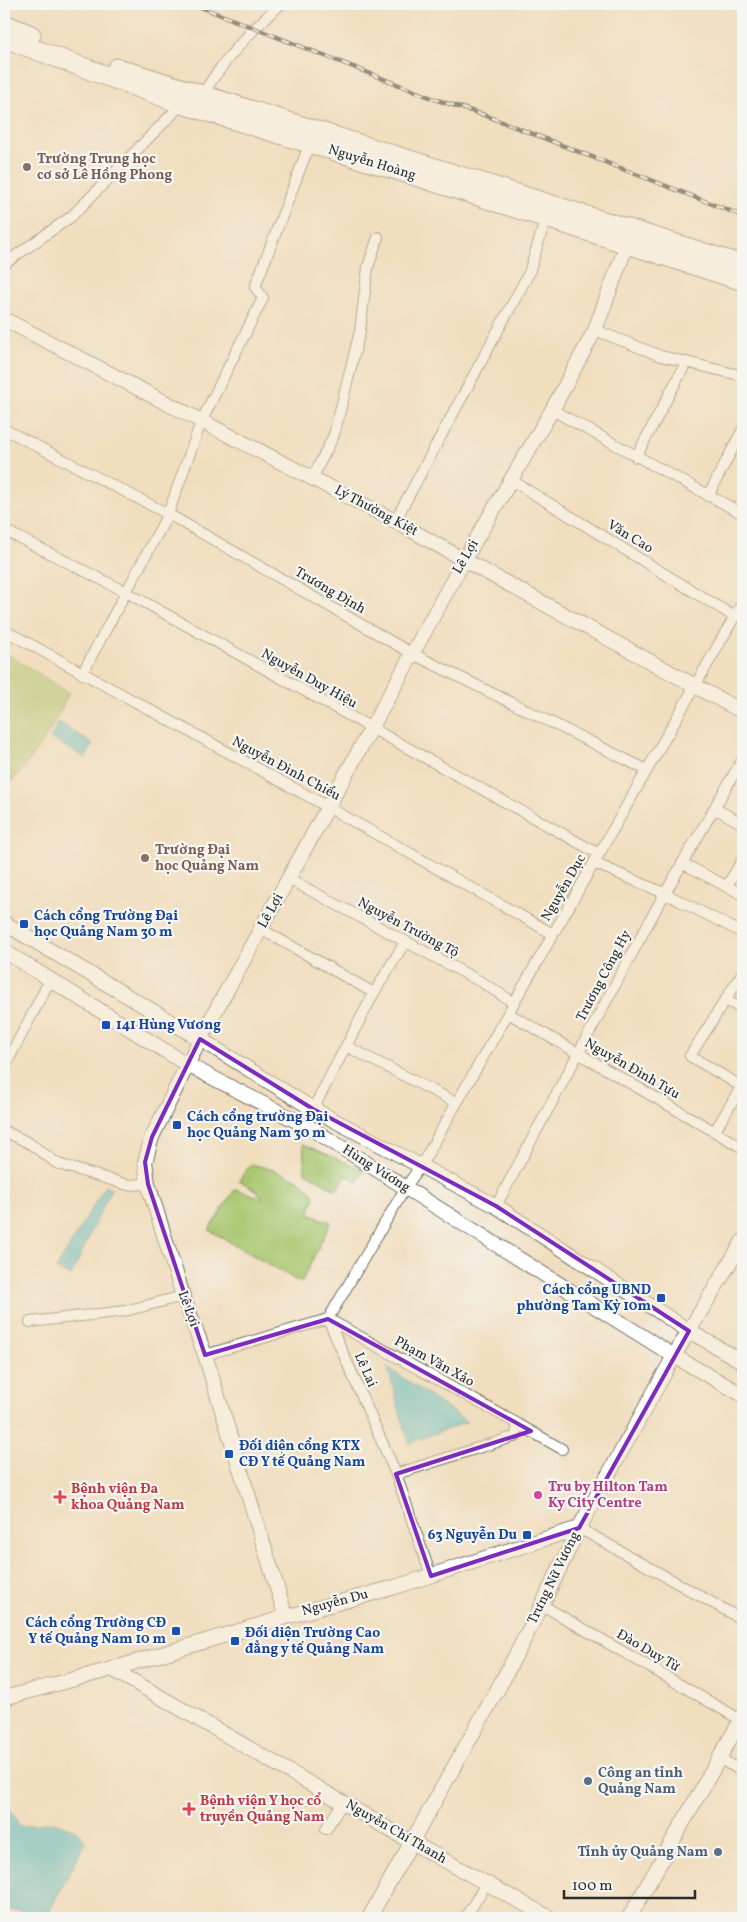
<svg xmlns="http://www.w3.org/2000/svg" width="747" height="1922" viewBox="0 0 747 1922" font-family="Vollkorn,serif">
	<rect width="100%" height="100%" fill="#f6f6f2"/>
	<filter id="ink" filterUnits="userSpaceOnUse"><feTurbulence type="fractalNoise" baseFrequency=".02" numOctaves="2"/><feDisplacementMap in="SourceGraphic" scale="10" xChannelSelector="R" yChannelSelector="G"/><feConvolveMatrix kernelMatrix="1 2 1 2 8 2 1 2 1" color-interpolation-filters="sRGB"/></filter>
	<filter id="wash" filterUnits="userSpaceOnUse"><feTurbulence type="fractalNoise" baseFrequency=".0096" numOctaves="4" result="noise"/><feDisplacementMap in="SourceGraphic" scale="20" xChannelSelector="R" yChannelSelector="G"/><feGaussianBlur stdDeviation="1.12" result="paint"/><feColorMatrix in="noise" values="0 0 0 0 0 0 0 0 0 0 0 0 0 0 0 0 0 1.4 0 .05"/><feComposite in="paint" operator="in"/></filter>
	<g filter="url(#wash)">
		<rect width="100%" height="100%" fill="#f1debf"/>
		<path fill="#a7c66d" stroke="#69784c" d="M 4,652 L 69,693 C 54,725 37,754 13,780 L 4,779 Z
			M 303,1144 L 364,1170 L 357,1182 L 347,1176 L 336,1190 L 305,1172 Z
			M 251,1164 C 271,1169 305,1177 315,1197 L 309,1214 L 331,1222 L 301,1283 L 209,1230 L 235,1189 L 263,1198 L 257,1191 L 239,1180 Z"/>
		<path fill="#50bbcb" stroke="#3e737b" d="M 59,722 L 93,744 L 86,758 L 50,738 Z
			M 105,1186 L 111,1189 L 71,1276 L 56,1269 Z
			M 387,1367 L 467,1422 L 409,1443 Z
			M 7,1807 L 13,1814 L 20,1826 L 54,1822 L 76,1830 L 86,1842 L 48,1914 C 32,1922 26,1906 6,1911 L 4,1914 L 4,1808 Z"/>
	</g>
	<g filter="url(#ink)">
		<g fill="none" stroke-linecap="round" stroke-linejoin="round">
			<defs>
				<path id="street" d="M 203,94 C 224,59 250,31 281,4
					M 4,264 L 72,216 L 182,104
					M 595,330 L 661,356 L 743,376
					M 552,410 L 743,514
					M 4,429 L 168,514 L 413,654 L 647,770
					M 636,457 L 686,363
					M 313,477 L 334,435 L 360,331 L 368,267 L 378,237
					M 511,480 L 735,617
					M 708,496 L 743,429
					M 395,521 L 529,273 L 546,218
					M 4,530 L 126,592 L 599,854
					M 4,630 L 328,807 L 553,934
					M 82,674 L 168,514 L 201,422 L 263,298 L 255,287 L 310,143
					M 714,808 L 743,824
					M 594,863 L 664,893 L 743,933
					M 682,863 L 743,895
					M 289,879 L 483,983 L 514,1003
					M 727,886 L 743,859
					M 261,929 L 374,993
					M 726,1000 L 743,1010
					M 508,1013 L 743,1148
					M 346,1046 L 457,1103
					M 4,1068 L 50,980
					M 313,1109 L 374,993 L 405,942
					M 4,1131 L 29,1143 L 58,1164 L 128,1185 L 148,1184
					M 715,1131 L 741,1087 L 739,1085 L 690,1056 L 743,972
					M 496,1206 L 656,909 L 741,762
					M 30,1322 L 125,1311 L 183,1296
					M 205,1355 L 328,1319 L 518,1424 L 516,1436 L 396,1474
					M 518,1424 L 562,1449
					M 579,1528 L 743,1620
					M 431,1576 L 396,1474 L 328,1319 L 406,1187 L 423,1162 L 743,602
					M 542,1605 L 741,1720
					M 719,1758 L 743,1772
					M 326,1829 L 343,1802
					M 465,1918 L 486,1884"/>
				<path id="secondary" d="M 4,319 L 395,521 L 464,560 L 743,712
					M 4,923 L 200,1039 L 313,1109 L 496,1206 L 689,1331 L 743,1362
					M 4,951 L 188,1065 L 312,1129 L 674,1356 L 743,1395
					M 286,1617 L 205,1355 L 183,1296 L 148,1184 L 145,1162 L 152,1137 L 200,1039 L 464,560 L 552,410 L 595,330 L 627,244
					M 112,1669 L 411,1842 L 550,1918
					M 4,1698 L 112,1669 L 286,1617 L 395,1587 L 579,1528
					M 369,1918 L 499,1687 L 542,1605 L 579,1528 L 674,1356 L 743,1241
					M 629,1918 L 743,1716"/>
				<path id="highway" d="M 4,24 L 31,35
					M 4,38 L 182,104 L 403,172 L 743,281
					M 117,68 L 743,265"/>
			</defs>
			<use href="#street" stroke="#706a5f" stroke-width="12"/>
			<use href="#secondary" stroke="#706a5f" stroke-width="16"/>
			<use href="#highway" stroke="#706a5f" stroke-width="21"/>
			<use href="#street" stroke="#fff" stroke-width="10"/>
			<use href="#secondary" stroke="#fff" stroke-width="14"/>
			<use href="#highway" stroke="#fff" stroke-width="19"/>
			<defs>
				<path id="rail" d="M 193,4 L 437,100 L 487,116 L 743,216"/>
			</defs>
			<use href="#rail" stroke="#2b2b2b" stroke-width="4.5"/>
			<use href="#rail" stroke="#f6f6f2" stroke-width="2.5" stroke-dasharray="8" stroke-linecap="butt"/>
		</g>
	</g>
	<path d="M0 0H747V1922H0ZM 200,1039 L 313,1109 L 496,1206 L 689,1331 L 579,1528 L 431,1576 L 396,1474 L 531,1431 L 328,1319 L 205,1355 L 148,1184 L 145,1162 L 152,1137 Z" fill="#f1debf" fill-opacity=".55" fill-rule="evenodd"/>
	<path fill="none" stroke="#7b2cbf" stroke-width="4" stroke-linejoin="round" d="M 200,1039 L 313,1109 L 496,1206 L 689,1331 L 579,1528 L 431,1576 L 396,1474 L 531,1431 L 328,1319 L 205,1355 L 148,1184 L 145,1162 L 152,1137 Z"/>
	<g fill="#8d6e63" stroke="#f6f6f2" stroke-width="2">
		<circle cx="27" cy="167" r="5"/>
		<circle cx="145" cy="858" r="5"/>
	</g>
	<g fill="#1a4fb4" stroke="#f6f6f2" stroke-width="2">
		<rect x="19" y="919" width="10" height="10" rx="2.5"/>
		<rect x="101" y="1020" width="10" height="10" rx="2.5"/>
		<rect x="172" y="1120" width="10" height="10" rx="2.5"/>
		<rect x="656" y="1293" width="10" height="10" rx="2.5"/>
		<rect x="224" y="1449" width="10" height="10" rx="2.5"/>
		<rect x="522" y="1530" width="10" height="10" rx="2.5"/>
		<rect x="171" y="1626" width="10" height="10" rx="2.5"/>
		<rect x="230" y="1636" width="10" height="10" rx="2.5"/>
	</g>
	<circle fill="#d1479c" stroke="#f6f6f2" stroke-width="2" cx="538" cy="1495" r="5"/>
	<g fill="#e0444e" stroke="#f6f6f2" stroke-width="2">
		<path d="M57.5 1489.5h5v5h5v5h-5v5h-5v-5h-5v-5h5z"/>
		<path d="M186.5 1801.5h5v5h5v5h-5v5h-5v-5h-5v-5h5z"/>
	</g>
	<g fill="#5c6f8a" stroke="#f6f6f2" stroke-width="2">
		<circle cx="588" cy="1781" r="5"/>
		<circle cx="718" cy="1852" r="5"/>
	</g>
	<g text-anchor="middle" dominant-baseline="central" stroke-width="4.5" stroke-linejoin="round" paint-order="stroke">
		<g font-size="14" font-weight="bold" fill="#785e54" stroke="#f6f6f2" text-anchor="start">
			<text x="37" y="159">Trường Trung học<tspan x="37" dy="16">cơ sở Lê Hồng Phong</tspan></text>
			<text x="155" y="850">Trường Đại<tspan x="155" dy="16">học Quảng Nam</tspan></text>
		</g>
		<g font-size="14" fill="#2b2b2b" stroke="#f6f6f2">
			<text transform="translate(372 163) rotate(17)">Nguyễn Hoàng</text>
			<text transform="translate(376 511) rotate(28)">Lý Thường Kiệt</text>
			<text transform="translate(630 537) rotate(31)">Văn Cao</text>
			<text transform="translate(466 557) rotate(-60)">Lê Lợi</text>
			<text transform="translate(330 591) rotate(30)">Trương Định</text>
			<text transform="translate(309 679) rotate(29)">Nguyễn Duy Hiệu</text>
			<text transform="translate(286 769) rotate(28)">Nguyễn Đình Chiểu</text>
			<text transform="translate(564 888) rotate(-60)">Nguyễn Dục</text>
			<text transform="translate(271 911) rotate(-61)">Lê Lợi</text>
			<text transform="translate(408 928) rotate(28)">Nguyễn Trường Tộ</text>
			<text transform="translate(604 976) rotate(-62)">Trương Công Hy</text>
			<text transform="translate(632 1069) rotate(30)">Nguyễn Đình Tựu</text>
			<text transform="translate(376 1169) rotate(32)">Hùng Vương</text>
			<text transform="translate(188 1309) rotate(70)">Lê Lợi</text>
			<text transform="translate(434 1362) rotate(29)">Phạm Văn Xảo</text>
			<text transform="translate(365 1370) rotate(66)">Lê Lai</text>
			<text transform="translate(554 1578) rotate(-64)">Trưng Nữ Vương</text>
			<text transform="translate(335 1603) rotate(-15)">Nguyễn Du</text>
			<text transform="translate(648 1651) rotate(30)">Đào Duy Từ</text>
			<text transform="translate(396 1832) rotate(30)">Nguyễn Chí Thanh</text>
		</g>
		<g font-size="14" font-weight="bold" fill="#164399" stroke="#f6f6f2" text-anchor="start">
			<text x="34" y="916">Cách cổng Trường Đại<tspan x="34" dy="16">học Quảng Nam 30 m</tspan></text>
			<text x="116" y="1025">141 Hùng Vương</text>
			<text x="187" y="1117">Cách cổng trường Đại<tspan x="187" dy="16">học Quảng Nam 30 m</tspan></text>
			<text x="651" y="1290" text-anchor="end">Cách cổng UBND<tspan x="651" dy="16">phường Tam Kỳ 10m</tspan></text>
			<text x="239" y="1446">Đối diện cổng KTX<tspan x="239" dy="16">CĐ Y tế Quảng Nam</tspan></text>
			<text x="517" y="1535" text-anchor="end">63 Nguyễn Du</text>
			<text x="166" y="1623" text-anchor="end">Cách cổng Trường CĐ<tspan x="166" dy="16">Y tế Quảng Nam 10 m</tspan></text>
			<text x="245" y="1633">Đối diện Trường Cao<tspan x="245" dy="16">đẳng y tế Quảng Nam</tspan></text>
		</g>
		<g font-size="14" font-weight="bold" fill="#b23c85" stroke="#f6f6f2" text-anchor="start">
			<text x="548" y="1487">Tru by Hilton Tam<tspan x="548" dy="16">Ky City Centre</tspan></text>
		</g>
		<g font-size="14" font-weight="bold" fill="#be3a42" stroke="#f6f6f2" text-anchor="start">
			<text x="71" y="1489">Bệnh viện Đa<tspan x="71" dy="16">khoa Quảng Nam</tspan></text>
			<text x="200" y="1801">Bệnh viện Y học cổ<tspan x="200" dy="16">truyền Quảng Nam</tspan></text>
		</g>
		<g font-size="14" font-weight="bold" fill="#4e5e75" stroke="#f6f6f2" text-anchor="start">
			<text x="598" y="1773">Công an tỉnh<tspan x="598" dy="16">Quảng Nam</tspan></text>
			<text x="708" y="1852" text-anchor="end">Tỉnh ủy Quảng Nam</text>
		</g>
	</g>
	<rect width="747" height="1922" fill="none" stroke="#f6f6f2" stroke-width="20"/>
	<path d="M564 1890v8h131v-8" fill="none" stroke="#2b2b2b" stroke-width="2.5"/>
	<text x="572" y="1890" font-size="15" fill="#2b2b2b" stroke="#f6f6f2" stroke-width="4" paint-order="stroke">100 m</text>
</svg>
